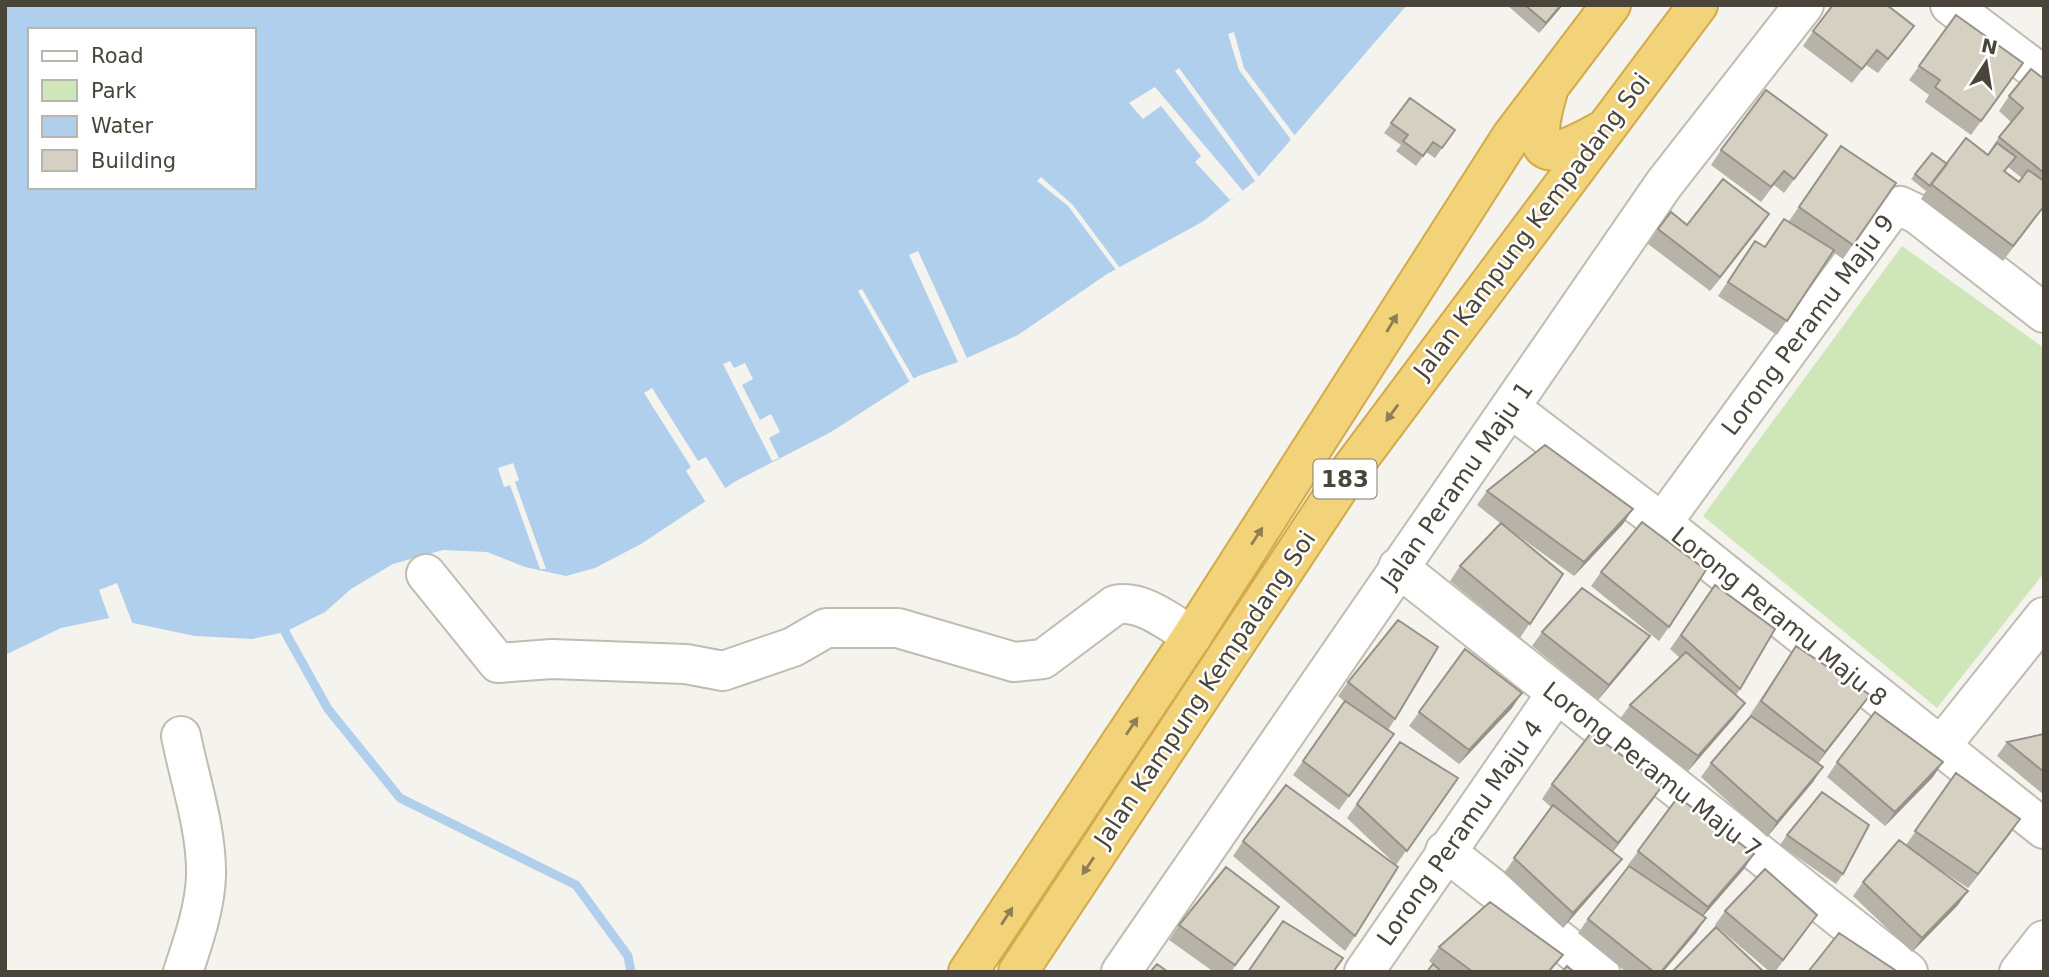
<svg xmlns="http://www.w3.org/2000/svg" width="2049" height="977" viewBox="0 0 2049 977" font-family="'DejaVu Sans',sans-serif">
	<rect width="100%" height="100%" fill="#f5f3ed"/>
	<path fill="#cfe6b9" d="M 1902,246 L 2044,348 L 2044,573 L 1937,708 L 1703,516 Z"/>
	<path fill="#afcfec" fill-rule="evenodd" d="M 5,5 L 1407,5 L 1255,181 L 1202,222 L 1107,274 L 1018,335 L 958,362 L 918,376 L 831,432 L 736,481 L 641,544 L 595,568 L 566,576 L 525,567 L 487,552 L 443,550 L 393,564 L 351,589 L 325,612 L 285,632 L 252,639 L 195,636 L 109,618 L 61,628 L 5,655 ZM 30,30 L 254,30 L 254,187 L 30,187 Z"/>
	<path fill="#f5f3ed" d="M 1234,32 L 1244,68 L 1296,137 L 1292,141 L 1239,70 L 1228,34 Z
		M 1179,68 L 1259,177 L 1255,181 L 1175,71 Z
		M 1155,87 L 1243,191 L 1230,200 L 1195,162 L 1201,156 L 1161,106 L 1143,119 L 1129,103 Z
		M 1041,177 L 1073,205 L 1120,268 L 1116,270 L 1068,206 L 1037,181 Z
		M 918,251 L 967,358 L 958,362 L 909,255 Z
		M 862,289 L 914,379 L 916,382 L 911,384 L 858,291 Z
		M 730,361 L 734,368 L 745,363 L 753,379 L 742,385 L 760,420 L 771,414 L 780,432 L 769,438 L 779,458 L 772,461 L 723,364 Z
		M 652,388 L 698,461 L 706,457 L 727,491 L 707,504 L 686,471 L 691,467 L 644,393 Z
		M 513,463 L 519,480 L 515,482 L 546,569 L 540,569 L 510,485 L 504,487 L 498,468 Z
		M 117,583 L 132,622 L 134,626 L 111,622 L 109,618 L 99,590 Z"/>
	<g fill="none" stroke-linecap="round" stroke-linejoin="round">
		<path stroke="#afcfec" stroke-width="9" d="M 285,622 L 285,632 L 328,709 L 400,798 L 576,885 L 628,956 L 631,972"/>
		<defs>
			<path id="minor" d="M 1950,5 L 2044,76
				M 1512,409 L 1662,523 L 2044,829
				M 1662,523 L 1887,215 L 1900,206 L 1917,214 L 2044,313
				M 1398,567 L 1908,972
				M 426,574 L 498,663 L 552,659 L 686,664 L 723,671 L 793,647 L 826,628 L 898,628 L 1014,662 L 1043,659 L 1115,605 C 1142,599 1170,623 1192,636
				M 181,736 C 190,781 207,830 206,876 C 205,908 193,942 183,972
				M 1941,746 L 2044,617
				M 1445,851 L 1600,972
				M 1121,972 L 1664,184 L 1804,5
				M 1364,972 L 1556,694
				M 2019,972 L 2044,940"/>
			<path id="highway" d="M 1548,91 C 1528,160 1544,163 1601,131
				M 968,972 L 1192,636 L 1511,137 L 1611,5
				M 1018,972 L 1349,472 L 1698,5"/>
		</defs>
		<use href="#minor" stroke="#c0bcb0" stroke-width="42"/>
		<use href="#highway" stroke="#d3aa49" stroke-width="42"/>
		<use href="#minor" stroke="#fff" stroke-width="38"/>
		<use href="#highway" stroke="#f3d37a" stroke-width="38"/>
	</g>
	<path fill="#b8b3a8" fill-rule="evenodd" d="M 1507,5 L 1563,5 L 1539,33 Z
		M 1956,15 L 2023,63 L 1971,135 L 1925,102 L 1929,95 L 1909,80 Z
		M 1813,31 L 1904,40 L 1878,73 L 1866,65 L 1852,83 L 1803,46 Z
		M 2044,79 L 2044,207 L 2003,261 L 1921,199 L 1926,191 L 1911,179 L 1915,174 L 1947,164 L 1988,155 L 1990,153 L 1989,152 L 1999,137 L 2011,122 L 1999,111 L 2009,96 ZM 2008,167 L 2022,178 L 2019,182 L 2005,172 Z
		M 1410,98 L 1455,130 L 1435,158 L 1426,152 L 1416,166 L 1396,151 L 1401,145 L 1384,133 Z
		M 1827,135 L 1784,193 L 1774,185 L 1761,202 L 1711,165 L 1721,150 Z
		M 1841,146 L 1896,183 L 1843,259 L 1833,252 L 1777,335 L 1718,296 L 1755,241 L 1765,247 L 1789,221 Z
		M 1769,214 L 1710,291 L 1648,244 L 1658,229 Z
		M 1487,491 L 1623,524 L 1574,576 L 1503,525 L 1563,574 L 1520,638 L 1450,581 L 1460,566 L 1500,523 L 1477,505 Z
		M 1601,572 L 1669,627 L 1659,641 L 1591,586 Z
		M 1715,585 L 1740,689 L 1736,695 L 1735,717 L 1688,771 L 1620,719 L 1630,705 L 1680,658 L 1670,649 Z
		M 1542,632 L 1640,650 L 1598,700 L 1532,646 Z
		M 1465,649 L 1512,708 L 1459,764 L 1409,726 Z
		M 1786,661 L 1870,695 L 1818,763 L 1813,782 L 1767,837 L 1701,777 L 1711,763 L 1756,720 L 1750,715 Z
		M 1348,682 L 1395,719 L 1388,730 L 1394,734 L 1339,810 L 1293,775 L 1345,702 L 1338,696 Z
		M 2044,734 L 2044,795 L 1997,756 L 2007,742 Z
		M 1400,742 L 1458,778 L 1396,865 L 1347,818 Z
		M 1837,762 L 1933,777 L 1885,826 L 1827,777 Z
		M 1956,773 L 2010,834 L 1968,888 L 1921,857 L 1958,905 L 1912,952 L 1853,896 L 1863,882 L 1906,845 Z
		M 1552,784 L 1653,800 L 1613,852 L 1622,859 L 1611,873 L 1563,928 L 1504,873 L 1551,807 L 1542,799 Z
		M 1678,797 L 1744,869 L 1703,916 L 1696,933 L 1663,972 L 1626,972 L 1578,933 L 1588,919 L 1632,869 L 1628,865 Z
		M 1787,835 L 1843,874 L 1836,884 L 1780,845 Z
		M 1243,841 L 1355,936 L 1345,951 L 1233,856 Z
		M 1725,911 L 1817,915 L 1775,972 L 1770,972 L 1715,925 Z
		M 1268,922 L 1231,972 L 1214,972 L 1169,940 L 1179,925 Z
		M 1439,947 L 1563,955 L 1550,972 L 1443,972 L 1429,961 Z"/>
	<path fill="#969288" d="M 1561,5 L 1563,5 L 1539,33 L 1546,23 Z
		M 1769,214 L 1759,229 L 1710,291 L 1720,277 Z
		M 1633,509 L 1623,524 L 1574,576 L 1584,562 Z
		M 1650,636 L 1640,650 L 1598,700 L 1609,685 Z
		M 1522,693 L 1512,708 L 1459,764 L 1469,750 Z
		M 1870,695 L 1860,709 L 1815,767 L 1825,752 Z
		M 1745,703 L 1735,717 L 1688,771 L 1698,756 Z
		M 1943,762 L 1933,777 L 1885,826 L 1895,812 Z
		M 1823,767 L 1813,782 L 1767,837 L 1777,822 Z
		M 1663,785 L 1653,800 L 1608,857 L 1618,843 Z
		M 2020,819 L 2010,834 L 1968,888 L 1978,874 Z
		M 1754,854 L 1744,869 L 1698,922 L 1708,907 Z
		M 1622,859 L 1611,873 L 1563,928 L 1573,913 Z
		M 1968,891 L 1958,905 L 1912,952 L 1922,938 Z
		M 1706,918 L 1696,933 L 1663,972 L 1661,972 Z"/>
	<path fill="#d6d0c3" stroke="#969288" stroke-width="2" d="M 1525,5 L 1561,5 L 1546,23 Z
		M 1833,5 L 1887,5 L 1914,26 L 1888,59 L 1877,50 L 1862,69 L 1813,31 Z
		M 1956,15 L 2023,63 L 1981,121 L 1935,87 L 1940,80 L 1919,66 Z
		M 2031,69 L 2044,79 L 2044,173 L 1999,137 L 2023,108 L 2009,96 Z
		M 1766,90 L 1827,135 L 1794,179 L 1784,171 L 1771,187 L 1721,150 Z
		M 1410,98 L 1455,130 L 1442,148 L 1433,142 L 1423,156 L 1403,141 L 1408,135 L 1391,123 Z
		M 1966,138 L 1988,155 L 1997,143 L 2016,157 L 2004,171 L 2019,182 L 2028,170 L 2044,181 L 2044,206 L 2013,246 L 1931,184 Z
		M 1841,146 L 1896,183 L 1853,245 L 1799,207 Z
		M 1932,153 L 1947,164 L 1930,186 L 1915,174 Z
		M 1723,179 L 1769,214 L 1720,277 L 1658,229 L 1671,212 L 1687,225 Z
		M 1784,219 L 1834,250 L 1787,321 L 1728,282 L 1755,241 L 1765,247 Z
		M 1545,445 L 1633,509 L 1584,562 L 1487,491 Z
		M 1642,522 L 1706,570 L 1669,627 L 1601,572 Z
		M 1501,523 L 1563,574 L 1530,624 L 1460,566 Z
		M 1715,585 L 1775,629 L 1740,689 L 1681,635 Z
		M 1582,588 L 1650,636 L 1609,685 L 1542,632 Z
		M 1398,620 L 1438,647 L 1395,719 L 1348,682 Z
		M 1796,646 L 1870,695 L 1825,752 L 1761,701 Z
		M 1465,649 L 1522,693 L 1469,750 L 1419,712 Z
		M 1686,652 L 1745,703 L 1698,756 L 1630,705 Z
		M 1345,701 L 1394,734 L 1349,796 L 1303,761 Z
		M 1875,712 L 1943,762 L 1895,812 L 1837,762 Z
		M 1751,716 L 1823,767 L 1777,822 L 1711,763 Z
		M 1591,733 L 1663,785 L 1618,843 L 1552,784 Z
		M 2044,734 L 2044,772 L 2007,742 Z
		M 1400,742 L 1458,778 L 1407,851 L 1357,804 Z
		M 1956,773 L 2020,819 L 1978,874 L 1915,831 Z
		M 1286,785 L 1398,867 L 1355,936 L 1243,841 Z
		M 1822,792 L 1869,825 L 1843,874 L 1787,835 Z
		M 1678,797 L 1754,854 L 1708,907 L 1638,851 Z
		M 1553,805 L 1622,859 L 1573,913 L 1514,858 Z
		M 1899,840 L 1968,891 L 1922,938 L 1863,882 Z
		M 1629,866 L 1706,918 L 1661,972 L 1654,972 L 1588,919 Z
		M 1226,867 L 1279,907 L 1235,965 L 1179,925 Z
		M 1765,869 L 1817,915 L 1783,960 L 1725,911 Z
		M 1490,902 L 1563,955 L 1548,972 L 1473,972 L 1439,947 Z
		M 1283,921 L 1343,958 L 1333,972 L 1248,972 Z
		M 1716,927 L 1764,972 L 1672,972 Z
		M 1839,933 L 1898,972 L 1808,972 Z
		M 1157,964 L 1168,972 L 1150,972 Z
		M 1433,964 L 1442,972 L 1427,972 Z
		M 1567,966 L 1574,972 L 1562,972 Z"/>
	<defs><path id="oneway-solid" d="M-6-.8H1V-3.2L6.5 0L1 3.2V.8H-6Z" transform="scale(1.75)"/></defs>
	<g fill="#8d7e54">
		<use href="#oneway-solid" transform="translate(1392 323) rotate(-59)"/>
		<use href="#oneway-solid" transform="translate(1392 413) rotate(126)"/>
		<use href="#oneway-solid" transform="translate(1257 536) rotate(-57)"/>
		<use href="#oneway-solid" transform="translate(1132 726) rotate(-56)"/>
		<use href="#oneway-solid" transform="translate(1088 866) rotate(124)"/>
		<use href="#oneway-solid" transform="translate(1007 916) rotate(-57)"/>
	</g>
	<g text-anchor="middle" dominant-baseline="central" stroke-width="5" stroke-linejoin="round" paint-order="stroke">
		<rect fill="#fff" stroke="#807d75" stroke-width="2" x="1313.5" y="459.5" width="63" height="39" rx="5"/>
		<g font-size="23" font-weight="bold" fill="#49453a">
			<text x="1345" y="479">183</text>
		</g>
		<g font-size="24" fill="#49453a" stroke="#fff">
			<text transform="translate(1532 226) rotate(-53)">Jalan Kampung Kempadang Soi</text>
			<text transform="translate(1808 325) rotate(-53)">Lorong Peramu Maju 9</text>
			<text transform="translate(1457 485) rotate(-55)">Jalan Peramu Maju 1</text>
			<text transform="translate(1779 617) rotate(39)">Lorong Peramu Maju 8</text>
			<text transform="translate(1205 689) rotate(-56)">Jalan Kampung Kempadang Soi</text>
			<text transform="translate(1652 770) rotate(38)">Lorong Peramu Maju 7</text>
			<text transform="translate(1460 833) rotate(-55)">Lorong Peramu Maju 4</text>
		</g>
	</g>
	<rect width="2049" height="977" fill="none" stroke="#49453a" stroke-width="14"/>
	<rect x="28" y="28" width="228" height="161" fill="#ffffff" stroke="#b6b5b0" stroke-width="2"/>
	<rect x="42" y="51" width="35" height="10" fill="#ffffff" stroke="#b6b5b0" stroke-width="2"/>
	<text x="91" y="63" font-size="21" fill="#49453a">Road</text>
	<rect x="42" y="80" width="35" height="21" fill="#cfe6b9" stroke="#b6b5b0" stroke-width="2"/>
	<text x="91" y="98" font-size="21" fill="#49453a">Park</text>
	<rect x="42" y="116" width="35" height="21" fill="#afcfec" stroke="#b6b5b0" stroke-width="2"/>
	<text x="91" y="133" font-size="21" fill="#49453a">Water</text>
	<rect x="42" y="150" width="35" height="21" fill="#d6d0c3" stroke="#b6b5b0" stroke-width="2"/>
	<text x="91" y="168" font-size="21" fill="#49453a">Building</text>
	<g transform="translate(1986 63) rotate(12)" stroke="#ffffff" stroke-width="5" paint-order="stroke">
	<path d="M0-5L12 26L0 18L-12 26Z" fill="#49453a"/>
	<text y="-10" font-size="19" font-weight="bold" text-anchor="middle" fill="#49453a">N</text>
	</g>
</svg>
